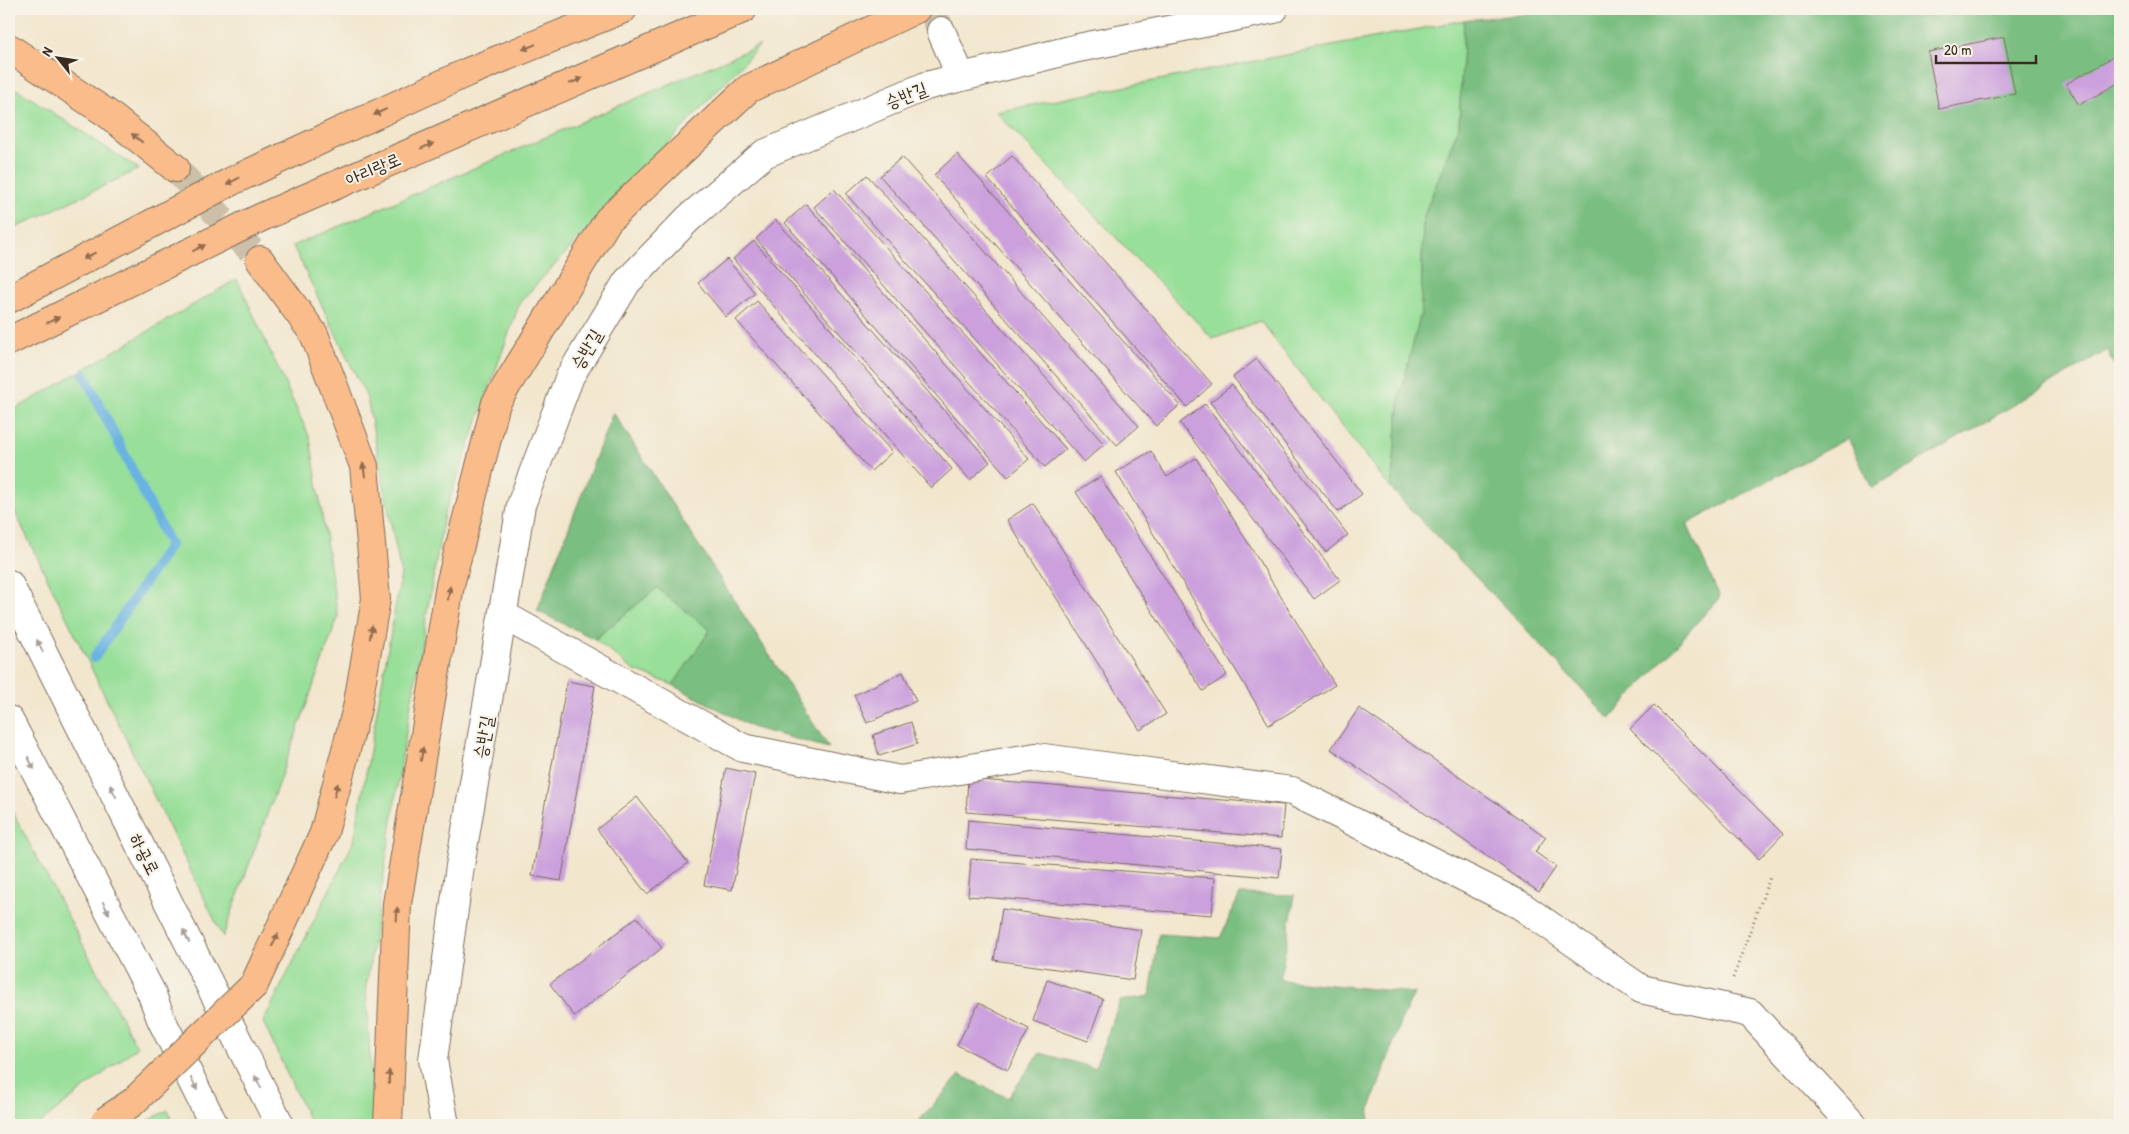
<svg xmlns="http://www.w3.org/2000/svg" width="2129" height="1134" viewBox="0 0 2129 1134" font-family="'Patrick Hand','Poor Story',sans-serif">
	<rect width="100%" height="100%" fill="#f7f3e8"/>
	<filter id="ink" filterUnits="userSpaceOnUse"><feTurbulence type="fractalNoise" baseFrequency=".02" numOctaves="2"/><feDisplacementMap in="SourceGraphic" scale="10" xChannelSelector="R" yChannelSelector="G"/><feConvolveMatrix kernelMatrix="1 2 1 2 8 2 1 2 1" color-interpolation-filters="sRGB"/></filter>
	<filter id="wash" filterUnits="userSpaceOnUse"><feTurbulence type="fractalNoise" baseFrequency=".0096" numOctaves="4" result="noise"/><feDisplacementMap in="SourceGraphic" scale="20" xChannelSelector="R" yChannelSelector="G"/><feGaussianBlur stdDeviation="1.12" result="paint"/><feColorMatrix in="noise" values="0 0 0 0 0 0 0 0 0 0 0 0 0 0 0 0 0 1.4 0 .05"/><feComposite in="paint" operator="in"/></filter>
	<g filter="url(#wash)">
		<rect width="100%" height="100%" fill="#f2e6cd"/>
		<path fill="#98df99" stroke="#6a845c" d="M 1464,20 L 1459,126 L 1423,218 L 1421,312 L 1400,397 L 1391,489 L 1260,321 L 1213,339 L 996,112 Z
			M 760,45 L 520,302 L 444,515 L 403,750 L 366,989 L 374,1125 L 311,1125 L 263,1022 L 354,841 L 401,575 L 367,398 L 293,246 Z
			M 9,86 L 20,91 L 139,169 L 9,231 Z
			M 237,279 L 310,438 L 338,617 L 223,937 L 9,500 L 9,413 Z
			M 657,588 L 711,630 L 673,685 L 633,670 L 595,639 Z
			M 9,805 L 137,1047 L 38,1125 L 9,1125 Z
			M 168,1110 L 175,1125 L 140,1125 Z"/>
		<path fill="#7abe81" stroke="#5a7450" d="M 1586,9 L 2120,9 L 2120,376 L 2108,350 L 1872,488 L 1848,438 L 1687,524 L 1720,597 L 1610,719 L 1522,625 L 1391,489 L 1400,397 L 1421,312 L 1423,218 L 1459,126 L 1464,20 Z
			M 613,412 L 829,748 L 754,728 L 673,685 L 710,630 L 657,588 L 595,639 L 537,611 Z
			M 1240,894 L 1295,895 L 1280,980 L 1414,993 L 1401,1022 L 1370,1108 L 1369,1125 L 915,1125 L 960,1075 L 1008,1098 L 1040,1053 L 1095,1068 L 1120,1001 L 1150,996 L 1159,934 L 1220,938 Z"/>
		<g fill="none" stroke-linecap="round" stroke-linejoin="round">
			<path stroke="#6ab2e1" stroke-width="10" d="M 84,374 L 170,545 L 94,658"/>
		</g>
		<g id="blocks">
			<path fill="#cba0dd" d="M 2004,37 L 2015,94 L 1939,109 L 1928,52 Z
				M 2120,53 L 2120,82 L 2079,105 L 2066,84 Z
				M 957,154 L 1180,405 L 1156,426 L 934,175 Z
				M 1012,156 L 1212,384 L 1187,407 L 987,178 Z
				M 902,157 L 1139,426 L 1117,445 L 880,176 Z
				M 867,175 L 1104,444 L 1084,462 L 846,194 Z
				M 834,189 L 1066,449 L 1045,467 L 814,207 Z
				M 806,204 L 1029,459 L 1008,477 L 785,223 Z
				M 776,220 L 990,462 L 970,480 L 756,239 Z
				M 754,241 L 952,469 L 931,488 L 733,259 Z
				M 727,259 L 755,293 L 726,317 L 698,283 Z
				M 757,301 L 892,452 L 871,471 L 736,320 Z
				M 1257,359 L 1362,494 L 1338,512 L 1233,377 Z
				M 1232,385 L 1348,535 L 1326,552 L 1210,402 Z
				M 1205,404 L 1340,580 L 1314,599 L 1180,423 Z
				M 1151,451 L 1167,477 L 1196,458 L 1335,685 L 1269,725 L 1116,472 Z
				M 1100,477 L 1227,675 L 1203,691 L 1076,492 Z
				M 1033,503 L 1166,714 L 1140,730 L 1007,520 Z
				M 903,672 L 916,701 L 867,723 L 854,695 Z
				M 567,681 L 595,686 L 561,881 L 532,876 Z
				M 1654,705 L 1783,834 L 1759,859 L 1630,729 Z
				M 1359,708 L 1546,837 L 1535,852 L 1556,867 L 1539,892 L 1331,749 Z
				M 911,722 L 917,744 L 879,756 L 873,735 Z
				M 726,768 L 755,774 L 732,890 L 704,885 Z
				M 968,779 L 1284,805 L 1281,838 L 966,812 Z
				M 637,797 L 688,863 L 647,894 L 597,829 Z
				M 968,820 L 1282,849 L 1279,878 L 966,849 Z
				M 971,859 L 1215,878 L 1212,915 L 968,896 Z
				M 1002,909 L 1141,930 L 1133,980 L 994,960 Z
				M 637,917 L 662,948 L 574,1016 L 550,984 Z
				M 1047,980 L 1103,999 L 1088,1041 L 1033,1021 Z
				M 979,1003 L 1029,1029 L 1008,1070 L 957,1045 Z"/>
		</g>
	</g>
	<g filter="url(#ink)">
		<use href="#blocks" fill-opacity="0" stroke="#7b6c5b" stroke-width="1"/>
		<g fill="none" stroke-linecap="round" stroke-linejoin="round">
			<path stroke="#cdc0aa" stroke-width="28" stroke-dasharray="28 14" stroke-linecap="butt" d="M 932,9 L 941,31"/>
			<path stroke="#cdc0aa" stroke-width="28" stroke-dasharray="28 14" stroke-linecap="butt" d="M 175,168 L 260,260"/>
			<defs>
				<path id="minor" d="M 941,31 L 961,77
					M 9,584 L 280,1125
					M 503,615 L 743,748 L 900,780 L 1036,757 L 1292,791 L 1520,905 L 1641,989 L 1750,1013 L 1853,1125
					M 9,720 L 151,992 L 161,1019 L 214,1125
					M 445,1125 L 433,1060 L 460,866 L 521,505 L 570,376 L 627,282 L 689,218 L 764,154 L 926,86 L 1078,48 L 1274,9"/>
				<path id="highway" d="M 9,48 L 108,114 L 175,168
					M 9,299 L 232,181 L 468,72 L 623,9
					M 9,341 L 262,217 L 743,9
					M 254,985 L 324,833 L 357,708 L 376,599 L 364,466 L 314,334 L 260,260
					M 388,1125 L 397,904 L 450,585 L 496,403 L 608,220 L 748,89 L 916,9"/>
			</defs>
			<use href="#minor" stroke="#7b6c5b" stroke-width="30"/>
			<use href="#highway" stroke="#7b6c5b" stroke-width="30"/>
			<path stroke="#7b6c5b" stroke-width="3" stroke-dasharray="1 4" stroke-linecap="butt" d="M 1733,978 L 1770,877"/>
			<use href="#minor" stroke="#fff" stroke-width="28"/>
			<use href="#highway" stroke="#fabc8b" stroke-width="28"/>
			<defs>
				<path id="highway-bridge" d="M 105,1121 L 133,1102 L 254,985"/>
			</defs>
			<use href="#highway-bridge" stroke="#7b6c5b" stroke-width="30" stroke-linecap="butt"/>
			<use href="#highway-bridge" stroke="#fabc8b" stroke-width="28"/>
		</g>
		<defs><path id="oneway-solid" d="M-6-.8H1V-3.2L6.5 0L1 3.2V.8H-6Z" transform="scale(1.25)"/></defs>
		<g fill="#916c4f">
			<use href="#oneway-solid" transform="translate(529 47) rotate(158)"/>
			<use href="#oneway-solid" transform="translate(576 81) rotate(-23)"/>
			<use href="#oneway-solid" transform="translate(380 112) rotate(155)"/>
			<use href="#oneway-solid" transform="translate(137 138) rotate(-141)"/>
			<use href="#oneway-solid" transform="translate(427 146) rotate(-23)"/>
			<use href="#oneway-solid" transform="translate(233 181) rotate(154)"/>
			<use href="#oneway-solid" transform="translate(199 248) rotate(-26)"/>
			<use href="#oneway-solid" transform="translate(89 256) rotate(152)"/>
			<use href="#oneway-solid" transform="translate(53 320) rotate(-26)"/>
			<use href="#oneway-solid" transform="translate(364 470) rotate(-99)"/>
			<use href="#oneway-solid" transform="translate(449 593) rotate(-81)"/>
			<use href="#oneway-solid" transform="translate(371 632) rotate(-80)"/>
			<use href="#oneway-solid" transform="translate(422 754) rotate(-81)"/>
			<use href="#oneway-solid" transform="translate(336 790) rotate(-75)"/>
			<use href="#oneway-solid" transform="translate(397 914) rotate(-87)"/>
			<use href="#oneway-solid" transform="translate(275 940) rotate(-65)"/>
			<use href="#oneway-solid" transform="translate(389 1077) rotate(-89)"/>
		</g>
		<g fill="#a79f9a">
			<use href="#oneway-solid" transform="translate(40 646) rotate(-117)"/>
			<use href="#oneway-solid" transform="translate(31 763) rotate(63)"/>
			<use href="#oneway-solid" transform="translate(113 791) rotate(-117)"/>
			<use href="#oneway-solid" transform="translate(106 908) rotate(62)"/>
			<use href="#oneway-solid" transform="translate(186 936) rotate(-117)"/>
			<use href="#oneway-solid" transform="translate(258 1082) rotate(-117)"/>
			<use href="#oneway-solid" transform="translate(194 1084) rotate(63)"/>
		</g>
	</g>
	<g text-anchor="middle" dominant-baseline="central" stroke-width="4" stroke-linejoin="round" paint-order="stroke">
		<g font-size="18" fill="#3b2a1e" stroke="#f7f3e8">
			<text transform="translate(906 95) rotate(-21)">승반길</text>
			<text transform="translate(373 169) rotate(-23)">아리랑로</text>
			<text transform="translate(586 349) rotate(-59)">승반길</text>
			<text transform="translate(483 737) rotate(-80)">승반길</text>
			<text transform="translate(145 854) rotate(63)">하공로</text>
		</g>
	</g>
	<rect width="2129" height="1134" fill="none" stroke="#f7f3e8" stroke-width="30"/>
	<g transform="translate(58 58) rotate(300)" stroke="#f7f3e8" stroke-width="4" paint-order="stroke">
	<path d="M0-4L9 19L0 12L-9 19Z" fill="#3b2a1e"/>
	<text y="-8" font-size="14" font-weight="bold" text-anchor="middle" fill="#3b2a1e">N</text>
	</g>
	<path d="M1936 55v8h100v-8" fill="none" stroke="#3b2a1e" stroke-width="2.5"/>
	<text x="1944" y="55" font-size="15" fill="#3b2a1e" stroke="#f7f3e8" stroke-width="4" paint-order="stroke">20 m</text>
</svg>
